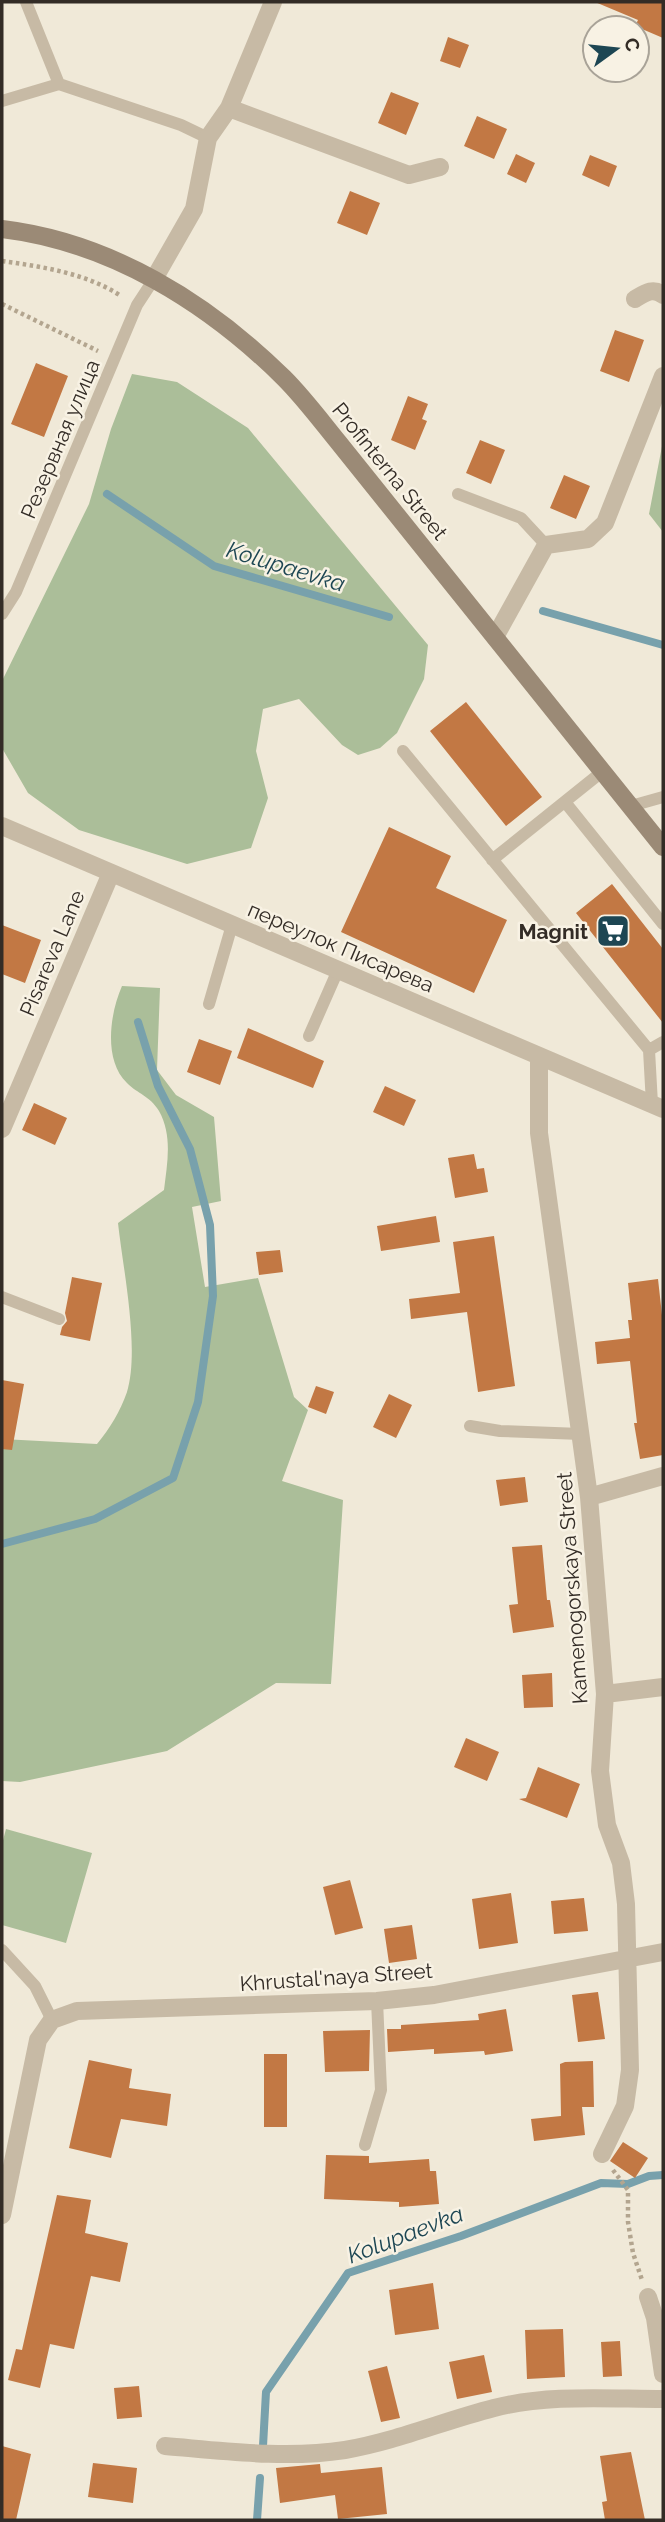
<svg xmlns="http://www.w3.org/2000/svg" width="665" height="2522" viewBox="0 0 665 2522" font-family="Raleway,sans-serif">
	<rect width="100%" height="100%" fill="#f0e9d8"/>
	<path fill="#abbe99" d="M 132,374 L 177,382 L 248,428 L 428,645 L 424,679 L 397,733 L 380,748 L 358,755 L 342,745 L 299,699 L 263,709 L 256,751 L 268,798 L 251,848 L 187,864 L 79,830 L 28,793 L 2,748 L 2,681 L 89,504 L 111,429 Z
		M 663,441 L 663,532 L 649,514 Z
		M 122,986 L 160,988 L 157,1070 L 176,1095 L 214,1117 L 221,1201 L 192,1207 L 205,1287 L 258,1278 L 294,1397 L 308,1410 L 282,1481 L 343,1500 L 331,1684 L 276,1683 L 167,1751 L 20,1782 L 2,1781 L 2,1439 L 97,1444 C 110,1428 120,1412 127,1392 C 140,1349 123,1269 118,1223 L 164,1190 C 167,1164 173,1136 159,1111 C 150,1096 138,1094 127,1083 C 103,1060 110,1013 122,986 Z
		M 6,1829 L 92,1853 L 66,1943 L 2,1925 L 2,1844 Z"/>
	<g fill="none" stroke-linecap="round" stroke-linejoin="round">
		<path stroke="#78a1ac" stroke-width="8" d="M 107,494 L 214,566 L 389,617
			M 543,611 L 663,645
			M 2,1544 L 95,1519 L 173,1478 L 198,1402 L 213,1296 L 210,1225 L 190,1149 L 158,1086 L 138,1022
			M 263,2446 L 266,2392 L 348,2273 L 461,2236 L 601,2183 L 628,2184 L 649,2176 L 663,2175
			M 257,2520 L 260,2478"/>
	</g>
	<path fill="#c27844" d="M 595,2 L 663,2 L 663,38 L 635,26 L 638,20 Z
		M 448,37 L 469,45 L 460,68 L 440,61 Z
		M 391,92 L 419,103 L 406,135 L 378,123 Z
		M 477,116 L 507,129 L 494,159 L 464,146 Z
		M 516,154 L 535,163 L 526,183 L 507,174 Z
		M 590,155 L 617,166 L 609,187 L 582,175 Z
		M 350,191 L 380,203 L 367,235 L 337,223 Z
		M 615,330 L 644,340 L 629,382 L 600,371 Z
		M 36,363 L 68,376 L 44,437 L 11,424 Z
		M 408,396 L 428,404 L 422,419 L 427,421 L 415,450 L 391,440 Z
		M 480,440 L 505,450 L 491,484 L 466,473 Z
		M 564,475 L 590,486 L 576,519 L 550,508 Z
		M 466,702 L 542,797 L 506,826 L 430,731 Z
		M 389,827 L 451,856 L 436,888 L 507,920 L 474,993 L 341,932 Z
		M 612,884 L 663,949 L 663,1023 L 576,913 Z
		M 2,925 L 41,940 L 25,983 L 2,974 Z
		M 248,1028 L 324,1061 L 313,1088 L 237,1058 Z
		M 199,1039 L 232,1051 L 220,1085 L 187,1072 Z
		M 385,1086 L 416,1100 L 404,1126 L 373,1112 Z
		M 34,1103 L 67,1118 L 55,1145 L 22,1130 Z
		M 474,1154 L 477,1169 L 484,1168 L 488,1192 L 455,1198 L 448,1158 Z
		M 436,1216 L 440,1242 L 381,1251 L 377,1226 Z
		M 494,1236 L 515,1386 L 478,1392 L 467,1312 L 411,1319 L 409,1299 L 460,1293 L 453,1242 Z
		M 280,1250 L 283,1272 L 259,1275 L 256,1252 Z
		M 72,1277 L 102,1283 L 90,1341 L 60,1335 L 62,1327 L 67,1321 L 65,1313 Z
		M 658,1279 L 663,1324 L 663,1455 L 640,1459 L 634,1423 L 637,1423 L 630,1361 L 597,1364 L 595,1342 L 630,1338 L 628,1320 L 632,1320 L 628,1283 Z
		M 2,1380 L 24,1384 L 12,1450 L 2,1449 Z
		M 316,1386 L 334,1392 L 326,1414 L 308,1407 Z
		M 389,1394 L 412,1405 L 396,1438 L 373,1427 Z
		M 525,1477 L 528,1502 L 500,1506 L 496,1480 Z
		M 542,1545 L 547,1600 L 550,1600 L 554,1627 L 513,1633 L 509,1605 L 518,1604 L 512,1547 Z
		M 552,1673 L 553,1707 L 524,1708 L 522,1675 Z
		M 466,1738 L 499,1752 L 487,1781 L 454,1767 Z
		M 538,1767 L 580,1784 L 567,1818 L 519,1799 L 526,1798 Z
		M 350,1880 L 363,1928 L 335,1935 L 323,1887 Z
		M 511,1893 L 518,1943 L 479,1949 L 472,1899 Z
		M 584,1898 L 588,1931 L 554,1934 L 551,1901 Z
		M 412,1925 L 417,1959 L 389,1963 L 384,1929 Z
		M 598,1992 L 605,2039 L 578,2042 L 572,1995 Z
		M 506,2009 L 513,2051 L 485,2055 L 484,2051 L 434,2054 L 434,2049 L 388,2052 L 387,2029 L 401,2029 L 401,2025 L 479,2020 L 478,2014 Z
		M 370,2030 L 369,2071 L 325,2072 L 323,2031 Z
		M 264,2054 L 287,2054 L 287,2127 L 264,2127 Z
		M 89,2060 L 132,2069 L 129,2088 L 171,2094 L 167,2126 L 121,2119 L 111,2158 L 69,2148 Z
		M 593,2061 L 594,2107 L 582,2107 L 585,2135 L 534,2141 L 531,2119 L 561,2116 L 560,2064 L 565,2062 Z
		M 623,2142 L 648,2158 L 635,2178 L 610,2161 Z
		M 326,2155 L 369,2156 L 369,2163 L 429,2159 L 430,2171 L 436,2171 L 439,2204 L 399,2207 L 399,2202 L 324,2199 Z
		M 57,2195 L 91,2200 L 85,2233 L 128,2243 L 120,2282 L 91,2276 L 74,2349 L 50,2344 L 40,2388 L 8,2380 L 16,2349 L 22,2350 Z
		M 433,2283 L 439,2329 L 395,2335 L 389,2290 Z
		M 563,2329 L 565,2377 L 527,2379 L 525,2330 Z
		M 620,2341 L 622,2376 L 603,2377 L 601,2342 Z
		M 484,2355 L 492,2392 L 457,2399 L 449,2362 Z
		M 387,2366 L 400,2418 L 381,2422 L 368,2371 Z
		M 139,2386 L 142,2417 L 117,2419 L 114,2388 Z
		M 2,2446 L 31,2454 L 16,2520 L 2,2520 Z
		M 631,2452 L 645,2520 L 605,2520 L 602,2502 L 607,2501 L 600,2456 Z
		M 93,2463 L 137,2468 L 133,2503 L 88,2497 Z
		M 320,2464 L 321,2473 L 382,2467 L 387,2514 L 338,2519 L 335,2495 L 280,2503 L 276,2468 Z"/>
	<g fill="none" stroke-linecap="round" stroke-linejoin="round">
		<path stroke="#b3a58f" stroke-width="4.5" stroke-dasharray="3.5 3.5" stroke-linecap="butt" d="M 2,261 C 43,267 86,273 121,296
			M 2,304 L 98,351
			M 613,2170 L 628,2190 L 628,2222 L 633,2253 L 642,2280"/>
		<path stroke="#c7baa5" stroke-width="12" d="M 26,2 L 59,84 L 181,125 L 208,138
			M 2,101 L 59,84
			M 458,494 L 521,518 L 546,545
			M 2,614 L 16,592 L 137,305 L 154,279
			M 403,751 L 649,1050
			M 565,802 L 663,924
			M 631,806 L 663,797
			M 492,860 L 603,771
			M 209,1004 L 232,925
			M 309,1036 L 338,970
			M 652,1104 L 649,1050 L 663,1042
			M 2,1297 L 59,1319
			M 470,1426 L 500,1431 L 581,1434
			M 2,1950 L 35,1986 L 52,2020
			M 365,2145 L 381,2090 L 377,2001"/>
		<path stroke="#c7baa5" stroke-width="18" d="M 229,108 L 409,175 L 440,167
			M 154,279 L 194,209 L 208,138 L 229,108 L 273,2
			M 635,299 C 645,293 653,287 663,295
			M 495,637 L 546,545 L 588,539 L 605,523 L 663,376
			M 2,826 L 663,1109
			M 539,1056 L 539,1133 L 589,1497 L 605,1694 L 600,1771 L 607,1825 L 621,1863 L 626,1904 L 630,2070 L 625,2106 L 602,2154
			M 2,1129 L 111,873
			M 589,1497 L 663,1476
			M 605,1694 L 663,1687
			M 2,2215 L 38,2040 L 52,2020 L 77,2011 L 377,2001 L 434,1995 L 663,1952
			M 648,2297 L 655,2318 L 663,2374
			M 165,2446 C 225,2451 286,2459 345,2450 C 397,2441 443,2421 494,2408 C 548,2394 608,2399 663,2399"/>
		<path stroke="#9b8a76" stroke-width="18" d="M 2,229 C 110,242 207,302 284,378 C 304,398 321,421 339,443 L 663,847"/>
	</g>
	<defs>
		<symbol id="supermarket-square" viewBox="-11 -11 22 22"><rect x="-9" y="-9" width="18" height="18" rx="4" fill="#1d4653" stroke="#f8f2e4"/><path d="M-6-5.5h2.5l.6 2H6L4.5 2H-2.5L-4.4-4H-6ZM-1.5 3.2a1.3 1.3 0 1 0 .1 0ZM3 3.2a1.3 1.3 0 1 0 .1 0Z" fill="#fff"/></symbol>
	</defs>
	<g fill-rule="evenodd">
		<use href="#supermarket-square" x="594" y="912" width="38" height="38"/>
	</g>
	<g text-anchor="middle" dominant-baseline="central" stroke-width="5" stroke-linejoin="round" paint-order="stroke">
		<g font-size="21" fill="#332c26" stroke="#f8f2e4">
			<text transform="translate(60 439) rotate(-67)">Резервная улица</text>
			<text transform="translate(390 471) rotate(51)">Profinterna Street</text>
			<text transform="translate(341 947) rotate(23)">переулок Писарева</text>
			<text transform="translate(52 953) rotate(-67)">Pisareva Lane</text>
			<text transform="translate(572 1588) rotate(-94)">Kamenogorskaya Street</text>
			<text transform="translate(336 1977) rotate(-4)">Khrustal'naya Street</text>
		</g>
		<g font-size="21" font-weight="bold" fill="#332c26" stroke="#f8f2e4" text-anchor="end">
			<text x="588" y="931">Magnit</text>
		</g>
		<g font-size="23" font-style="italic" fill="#1d4653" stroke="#f8f2e4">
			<text transform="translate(286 566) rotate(17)">Kolupaevka</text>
			<text transform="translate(405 2234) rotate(-21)">Kolupaevka</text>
		</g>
	</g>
	<rect width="665" height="2522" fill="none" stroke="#332c26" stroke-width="7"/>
	<g transform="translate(616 49) rotate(75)"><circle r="33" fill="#f8f2e4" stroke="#a9a398" stroke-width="2"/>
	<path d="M0-5L12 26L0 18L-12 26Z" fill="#1d4653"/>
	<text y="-10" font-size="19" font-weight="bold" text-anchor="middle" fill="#332c26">С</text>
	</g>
</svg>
